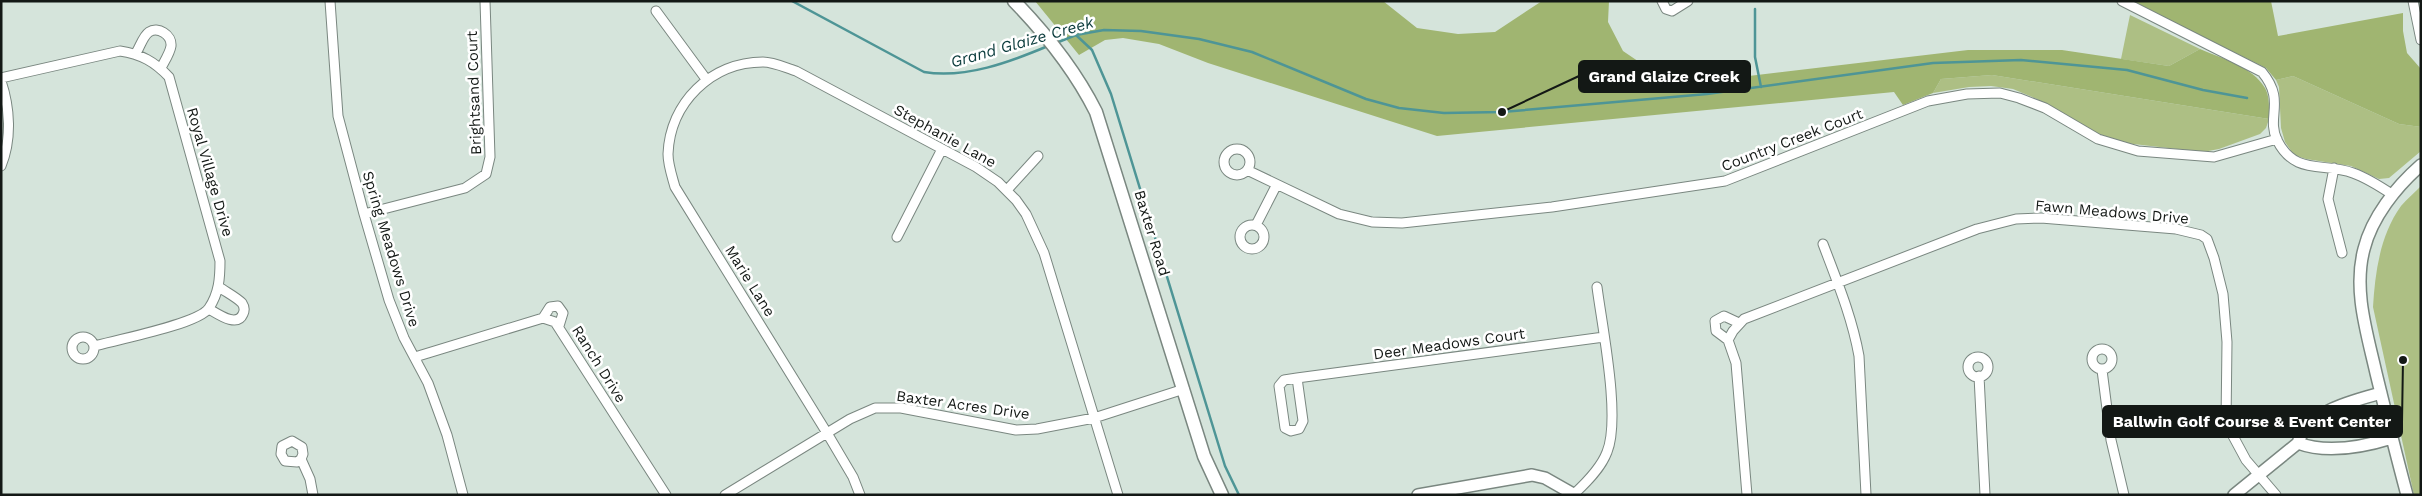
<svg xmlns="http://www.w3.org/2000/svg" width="2422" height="496" viewBox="0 0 2422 496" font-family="'Work Sans',sans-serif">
	<rect width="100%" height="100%" fill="#d5e4db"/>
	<path fill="#adbf84" d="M 2130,15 L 2200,49 L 2169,66 L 2121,59 Z
		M 1992,75 L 2269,119 L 2266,128 L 2260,134 L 2219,149 L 2203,152 L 2116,142 L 2084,129 L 2037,99 L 2013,89 L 1991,86 L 1969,87 L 1933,93 L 1941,79 Z
		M 2293,76 L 2399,124 L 2421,127 L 2421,151 L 2389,178 L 2379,179 L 2351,166 L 2306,159 L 2294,155 L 2285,142 L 2281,128 L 2279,87 L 2276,80 Z
		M 2421,186 L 2421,494 L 2414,495 L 2373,307 C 2375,273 2380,235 2401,206 C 2407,199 2415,192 2421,186 Z"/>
	<path fill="#a0b571" d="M 1035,1 L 1383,1 L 1417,28 L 1458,34 L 1495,32 L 1542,1 L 1609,1 L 1608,22 L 1623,51 L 1657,74 L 1690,83 L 1968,50 L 2062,50 L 2169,66 L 2200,49 C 2221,58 2253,67 2265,88 C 2270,97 2269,109 2269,119 L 1992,75 L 1941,79 L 1933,93 L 1903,105 L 1894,92 L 1437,136 L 1208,63 L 1159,44 L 1123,38 L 1105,40 L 1079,55 Z
		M 2130,1 L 2271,1 L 2278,36 L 2403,13 L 2403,31 L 2407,53 L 2421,69 L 2421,127 L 2399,124 L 2293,76 L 2276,80 L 2266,68 Z"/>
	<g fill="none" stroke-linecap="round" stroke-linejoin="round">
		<path stroke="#4e9596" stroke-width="2.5" d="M 792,1 L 924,72 C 965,79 1010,62 1048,46
			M 1755,9 L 1755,57 L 1761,87
			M 1076,35 L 1092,50 L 1111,94 L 1225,466 L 1239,495
			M 1056,43 L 1076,35 L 1104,30 L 1141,31 L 1199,39 L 1252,52 L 1366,99 L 1399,108 L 1444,113 L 1502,112 L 1707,94 L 1933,63 L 2021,60 L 2127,70 L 2203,90 L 2247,98"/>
		<defs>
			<path id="minor" d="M 330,1 L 338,116 L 364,214 L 389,300 L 404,338 L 428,383 L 447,435 L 463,495
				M 1662,1 L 1666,9 L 1672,11 L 1688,1
				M 2122,1 L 2262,72 C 2286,101 2266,116 2277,140 C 2295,176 2323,162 2353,173 C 2367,178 2381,187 2393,195
				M 2413,1 L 2421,40
				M 656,11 L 706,79
				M 136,53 C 140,47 143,36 149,32 C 158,26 172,35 171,46 C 170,53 164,62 161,68
				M 1,78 L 120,51 C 141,54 155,62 169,77 L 220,261 C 220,278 219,293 209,308 C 199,324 116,340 94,346
				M 1,81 C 10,108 12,139 1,166
				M1224 162a13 13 0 1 1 26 0a13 13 0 1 1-26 0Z
				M 2334,168 L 2328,199 L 2342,253
				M 1247,170 L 1339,214 L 1372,222 L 1402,223 L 1552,207 L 1725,181 L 1928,101 L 1967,94 L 2000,93 L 2019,98 L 2045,108 L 2098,139 L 2138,151 L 2214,157 L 2277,139
				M 1007,190 L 1038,156
				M 364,214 L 465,188 L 486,174 L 490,157 L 485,1
				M1240 237a12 12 0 1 1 24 0a12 12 0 1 1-24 0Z
				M 1256,225 L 1276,186
				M 897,237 L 942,149
				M 1823,244 C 1837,281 1852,317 1859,356 L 1866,495
				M 209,309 C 218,314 237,328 243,314 C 245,310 244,306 242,303 C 236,297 226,292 219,287
				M 543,318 L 550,307 L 558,306 L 563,313 L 559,326
				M72 348a11 11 0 1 1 22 0a11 11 0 1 1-22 0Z
				M 1728,340 L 1716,331 L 1715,321 L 1724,316 L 1739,323
				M2092 359a10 10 0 1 1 20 0a10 10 0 1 1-20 0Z
				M 415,357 L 543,318 L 555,322 L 666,495
				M1968 367a10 10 0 1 1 20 0a10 10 0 1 1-20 0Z
				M 2102,370 L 2111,440 L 2124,495
				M 1979,376 L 1985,495
				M 1297,378 L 1303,421 L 1299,429 L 1291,431 L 1285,428 L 1279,386 L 1284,380 L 1297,378 L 1604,337
				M 301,459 L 297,462 L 285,461 L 281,454 L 282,446 L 292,441 L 302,447 L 303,454 L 301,459 L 310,479 L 313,495
				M 1574,494 C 1587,482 1601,468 1607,452 C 1621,418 1602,326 1597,287
				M 725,495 L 850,419 L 875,408 L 901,408 L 1016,430 L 1037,429 L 1094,418 L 1184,389
				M 860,495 L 853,477 L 827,433 L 675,187 C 672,176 668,165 668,154 C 670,103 711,62 763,62 C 774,62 786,68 796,71 L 976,167 L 998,182 L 1016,200 L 1026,214 L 1044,253 L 1118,495
				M 1747,495 L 1736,363 L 1728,340 L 1733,331 L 1744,319 L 1977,229 L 2016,219 L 2041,218 L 2176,229 L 2201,235 L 2207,239 L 2214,258 L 2223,294 L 2227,342 L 2226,423 L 2246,460 L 2276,495"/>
			<path id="tertiary" d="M 2298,443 C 2327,454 2363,447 2392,438
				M 1418,495 L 1532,475 L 1545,478 L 1575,495
				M 2234,495 L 2298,443 C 2307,411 2353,401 2381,393
				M 2407,495 C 2396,454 2386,414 2376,373 C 2367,333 2353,290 2364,249 C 2372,217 2396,187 2421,165"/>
			<path id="secondary" d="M 1014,1 C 1047,35 1075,70 1096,112 L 1204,456 L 1222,495"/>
		</defs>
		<use href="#minor" stroke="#7a8780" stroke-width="11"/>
		<use href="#tertiary" stroke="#7a8780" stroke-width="14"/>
		<use href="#secondary" stroke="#7a8780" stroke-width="15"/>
		<use href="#minor" stroke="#fff" stroke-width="9"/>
		<use href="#tertiary" stroke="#fff" stroke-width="11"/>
		<use href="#secondary" stroke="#fff" stroke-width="12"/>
	</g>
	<g text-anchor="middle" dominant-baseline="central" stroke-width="5" stroke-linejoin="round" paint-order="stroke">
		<g font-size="15" fill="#131815" stroke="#fff">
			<text transform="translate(474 93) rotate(-92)">Brightsand Court</text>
			<text transform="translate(945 136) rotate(29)">Stephanie Lane</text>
			<text transform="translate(1792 140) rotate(-21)">Country Creek Court</text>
			<text transform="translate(210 172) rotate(74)">Royal Village Drive</text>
			<text transform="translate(2112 212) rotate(5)">Fawn Meadows Drive</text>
			<text transform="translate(1152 233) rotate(73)">Baxter Road</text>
			<text transform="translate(391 249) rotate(73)">Spring Meadows Drive</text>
			<text transform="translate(750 281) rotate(58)">Marie Lane</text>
			<text transform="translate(1449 344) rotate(-8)">Deer Meadows Court</text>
			<text transform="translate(599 364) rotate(58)">Ranch Drive</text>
			<text transform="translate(963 405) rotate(8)">Baxter Acres Drive</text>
		</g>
		<g font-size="16" font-style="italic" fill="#0a3b3c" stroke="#fff">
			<text transform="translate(1022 42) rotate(-16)">Grand Glaize Creek</text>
		</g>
	</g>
	<path fill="none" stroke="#131815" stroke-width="2" d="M1502 112L1579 76M2403 360L2402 422"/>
	<g fill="#131815" stroke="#fff" stroke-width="2">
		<circle cx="1502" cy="112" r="5"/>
		<circle cx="2403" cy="360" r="5"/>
	</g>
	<g fill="#131815" stroke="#131815" stroke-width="2">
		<rect x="1579" y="61" width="171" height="31" rx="5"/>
		<rect x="2103" y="406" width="299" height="31" rx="5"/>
	</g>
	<g font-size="16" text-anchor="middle" font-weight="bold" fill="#fff">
		<text x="1664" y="82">Grand Glaize Creek</text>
		<text x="2252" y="427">Ballwin Golf Course &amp; Event Center</text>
	</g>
	<rect width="2422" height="496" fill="none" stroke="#131815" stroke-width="5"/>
</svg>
